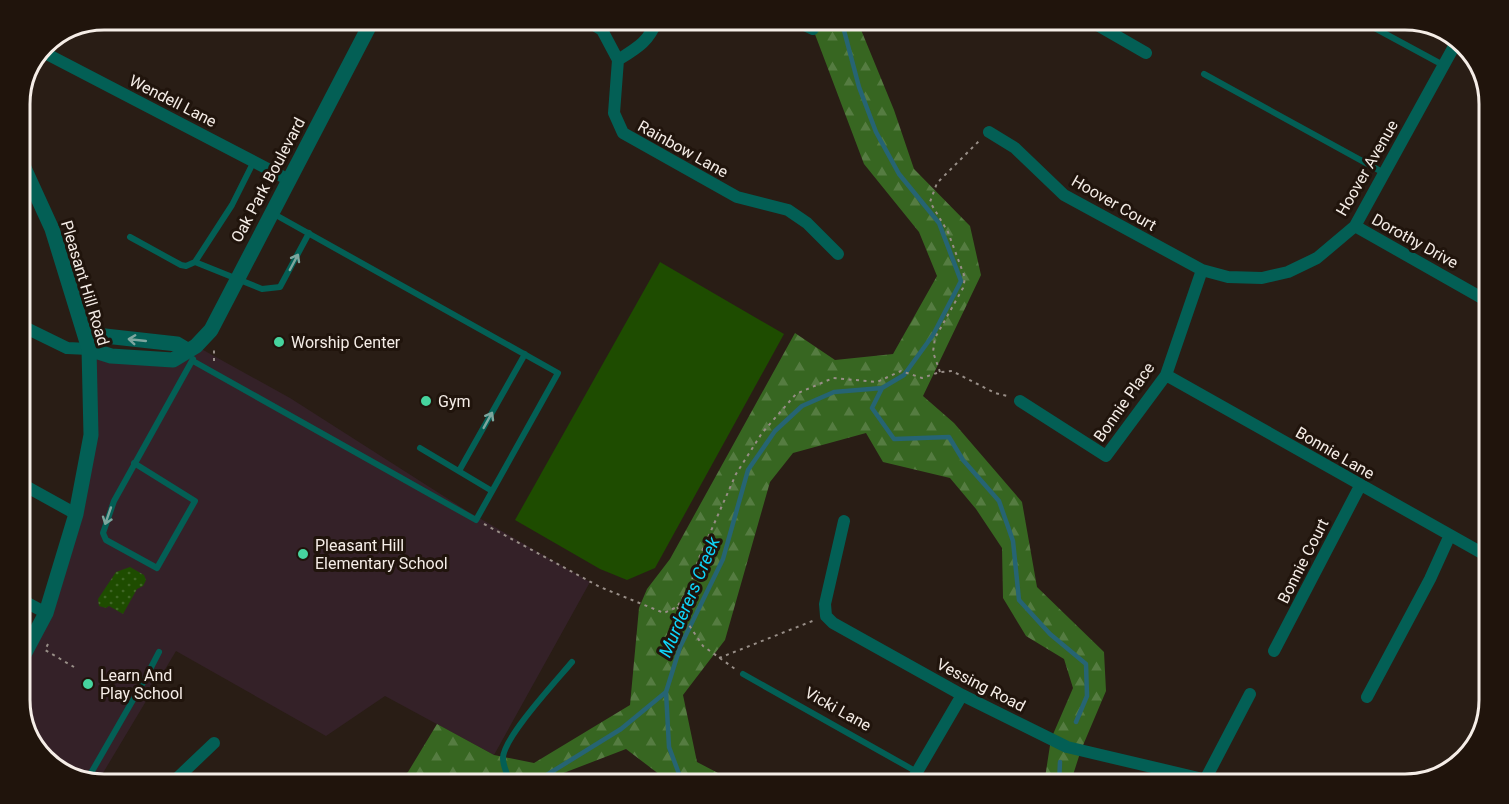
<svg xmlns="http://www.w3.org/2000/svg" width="1509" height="804" viewBox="0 0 1509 804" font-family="Roboto,sans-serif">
	<defs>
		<pattern id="green-dots" width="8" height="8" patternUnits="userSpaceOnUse" patternTransform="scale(1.5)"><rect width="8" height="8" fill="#1e4c00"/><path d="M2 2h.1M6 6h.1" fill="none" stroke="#3f6625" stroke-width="1.8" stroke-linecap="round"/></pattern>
		<pattern id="forest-firs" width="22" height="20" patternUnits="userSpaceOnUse" patternTransform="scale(1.5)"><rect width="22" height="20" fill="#376621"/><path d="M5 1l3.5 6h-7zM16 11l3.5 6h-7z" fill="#557c41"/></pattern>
	</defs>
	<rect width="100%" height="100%" fill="#291d15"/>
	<path fill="#342128" d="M 196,346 L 290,398 L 467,511 L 590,582 L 494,755 L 385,696 L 326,736 L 176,651 L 97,783 L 75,777 L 60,769 L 34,746 L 20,705 L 20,662 L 46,613 L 91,435 L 89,349 L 173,360 Z"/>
	<path fill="url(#green-dots)" d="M 130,567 L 144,575 L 146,580 L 143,586 L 137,589 L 123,614 L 109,606 L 106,608 L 99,606 L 98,599 L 116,572 Z"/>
	<path fill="url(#forest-firs)" d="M 814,20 L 857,20 L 894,110 L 914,169 L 970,226 L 981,275 L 923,396 L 954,423 L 1022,502 L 1037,587 L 1104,652 L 1106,691 L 1081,750 L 1073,775 L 1074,784 L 1044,784 L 1051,739 L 1073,688 L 1064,659 L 1026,636 L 1003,598 L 1002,548 L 976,509 L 950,478 L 883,462 L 866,433 L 793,453 L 770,482 L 725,640 L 683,695 L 697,762 L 739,784 L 672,784 L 626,749 L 548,779 L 546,784 L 392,784 L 408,772 L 437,724 L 494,755 L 534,763 L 630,705 L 639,608 L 647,589 L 670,559 L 795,333 L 835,360 L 893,354 L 937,276 L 919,232 L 864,164 L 813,29 Z"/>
	<path fill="#1e4c00" d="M 660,262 L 784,334 L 655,568 L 627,580 L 600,569 L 515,520 Z"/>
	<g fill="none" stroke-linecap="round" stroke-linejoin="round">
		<path stroke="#266473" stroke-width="4.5" d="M 882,388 L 872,408 L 894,439 L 949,437 L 963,460 L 999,501 L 1013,541 L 1019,600 L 1050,634 L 1086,664 L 1087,696 L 1076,722
			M 437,784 L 450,776 L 468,784
			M 532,784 L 621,729 L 666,692
			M 686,784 L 682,782 L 669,747 L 666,692 L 680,647 L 723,559 L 748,470 L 775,431 L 802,406 L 834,392 L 882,388 L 904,375 L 933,335 L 961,281 L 939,223 L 899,174 L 876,132 L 859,87 L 841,19
			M 1059,784 L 1060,762"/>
		<path stroke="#988e87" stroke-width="2" stroke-dasharray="3 4.5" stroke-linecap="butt" d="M 214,361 L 214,348
			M 940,372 L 933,352 L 935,338 L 963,288 L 965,278 L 948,232 L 930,202 L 937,183 L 980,140
			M 484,524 L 600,587 L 664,613 L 677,607 L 690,586 L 699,558 L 736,474 L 762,433 L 796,394 L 833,378 L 877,382 L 901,371 L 922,378 L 940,372 L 952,371 L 995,393 L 1007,396
			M 677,607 L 703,646 L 735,669
			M 48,644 L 45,650 L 74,667
			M 719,658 L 815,620"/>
		<path stroke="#035f55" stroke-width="6" d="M 1358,19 L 1443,65
			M 1204,74 L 1384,173
			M 130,237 L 181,265 L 186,266 L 195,262 L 232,205 L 254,161
			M 195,262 L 262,289 L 280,287 L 309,233
			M 193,361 L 476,520 L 558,373 L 274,214
			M 420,448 L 492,491
			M 134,463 L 195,501 L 157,568 L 106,540 L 103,533 L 114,501 L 193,359
			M 459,471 L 525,354
			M 743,674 L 917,772
			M 87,780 L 145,679 L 159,652
			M 511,784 C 508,776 503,767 503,758 C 503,738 557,680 572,662"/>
		<path stroke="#035f55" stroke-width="12" d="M 584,19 L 602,30 L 618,60 L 614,113 L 623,133 L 737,197 L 788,210 L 807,223 L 838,254
			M 792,19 L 813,29
			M 1087,19 L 1146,53
			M 41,51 L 289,180
			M 618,60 C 639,47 648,42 658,19
			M 989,132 L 1015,148 L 1064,195 L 1202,270 L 1228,277 L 1262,278 L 1288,272 L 1317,258 L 1355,226 L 1457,41
			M 1355,226 L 1489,302
			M 20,325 L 67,348 L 89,349
			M 1166,375 L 1489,557
			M 1020,401 L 1106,456 L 1166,375 L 1202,270
			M 20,483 L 76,514
			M 844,521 L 825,604 L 826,616 L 833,623 L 962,695 L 1067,747 L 1224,784
			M 20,599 L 46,613
			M 1274,651 L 1360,486
			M 1367,697 L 1430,579 L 1450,535
			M 60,769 L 75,777
			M 1205,780 L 1250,694
			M 171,784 L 214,743
			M 910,784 L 962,695"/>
		<path stroke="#035f55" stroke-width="15" d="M 20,159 L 52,229 L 89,349 L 91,435 L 76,514 L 46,613 L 20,662
			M 89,349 L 111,356 L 173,360 L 196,346 L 211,330 L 373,19
			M 89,349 L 105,336 L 177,344 L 187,350"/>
	</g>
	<defs><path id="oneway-shaft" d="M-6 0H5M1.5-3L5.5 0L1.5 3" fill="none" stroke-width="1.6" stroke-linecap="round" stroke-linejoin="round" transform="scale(1.5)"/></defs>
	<g stroke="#7ca69e">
		<use href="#oneway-shaft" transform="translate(294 262) rotate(-62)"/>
		<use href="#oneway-shaft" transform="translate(137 340) rotate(-174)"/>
		<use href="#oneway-shaft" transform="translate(488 420) rotate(-61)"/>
		<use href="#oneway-shaft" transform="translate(108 516) rotate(109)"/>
	</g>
	<g fill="#46d49e" stroke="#20140c" stroke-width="2">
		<circle cx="279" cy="342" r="6"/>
		<circle cx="426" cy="401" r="6"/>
		<circle cx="303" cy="554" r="6"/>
		<circle cx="88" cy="684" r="6"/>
	</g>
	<g text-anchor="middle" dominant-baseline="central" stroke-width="6" stroke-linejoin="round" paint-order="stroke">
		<g font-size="16" fill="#f5ede7" stroke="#20140c">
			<text transform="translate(173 101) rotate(27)">Wendell Lane</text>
			<text transform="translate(683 149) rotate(29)">Rainbow Lane</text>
			<text transform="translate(1367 168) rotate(-60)">Hoover Avenue</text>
			<text transform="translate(268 180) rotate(-62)">Oak Park Boulevard</text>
			<text transform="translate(1114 203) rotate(30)">Hoover Court</text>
			<text transform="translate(1415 241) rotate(29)">Dorothy Drive</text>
			<text transform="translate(85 283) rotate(73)">Pleasant Hill Road</text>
			<text transform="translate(1124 402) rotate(-55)">Bonnie Place</text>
			<text transform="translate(1335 453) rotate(30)">Bonnie Lane</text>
			<text transform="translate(1303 561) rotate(-63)">Bonnie Court</text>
			<text transform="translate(981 685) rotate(27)">Vessing Road</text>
			<text transform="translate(838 709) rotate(29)">Vicki Lane</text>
		</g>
		<g font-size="16" fill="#f5ede7" stroke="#20140c" text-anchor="start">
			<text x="291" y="342">Worship Center</text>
			<text x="438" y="401">Gym</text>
			<text x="315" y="545">Pleasant Hill<tspan x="315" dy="18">Elementary School</tspan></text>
			<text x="100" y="675">Learn And<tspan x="100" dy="18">Play School</tspan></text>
		</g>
		<g font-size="18" font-style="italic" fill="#0fd6fb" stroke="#20140c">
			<text transform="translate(689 597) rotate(-67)">Murderers Creek</text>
		</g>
	</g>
	<path d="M0 0H1509V804H0ZM104 30H1405A74 74 0 0 1 1479 104V700A74 74 0 0 1 1405 774H104A74 74 0 0 1 30 700V104A74 74 0 0 1 104 30Z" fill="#20140c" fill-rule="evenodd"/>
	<path fill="none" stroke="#f5ede7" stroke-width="3" d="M104 30H1405A74 74 0 0 1 1479 104V700A74 74 0 0 1 1405 774H104A74 74 0 0 1 30 700V104A74 74 0 0 1 104 30Z"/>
</svg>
